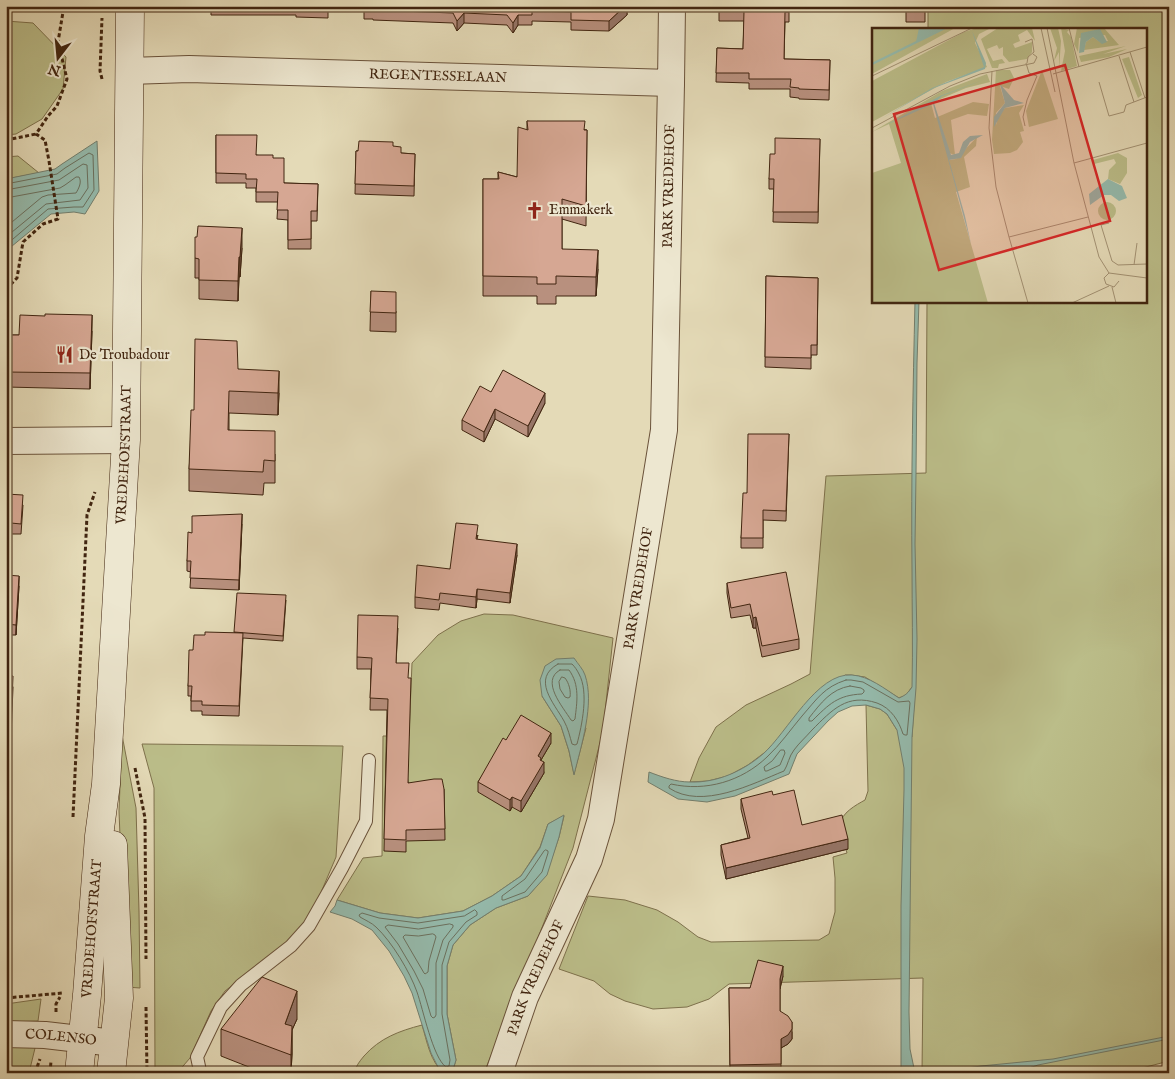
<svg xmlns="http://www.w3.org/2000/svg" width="1175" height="1079" viewBox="0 0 1175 1079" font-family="'IM FELL English',serif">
	<rect width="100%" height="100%" fill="#e4dab7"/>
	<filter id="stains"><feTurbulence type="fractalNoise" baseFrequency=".004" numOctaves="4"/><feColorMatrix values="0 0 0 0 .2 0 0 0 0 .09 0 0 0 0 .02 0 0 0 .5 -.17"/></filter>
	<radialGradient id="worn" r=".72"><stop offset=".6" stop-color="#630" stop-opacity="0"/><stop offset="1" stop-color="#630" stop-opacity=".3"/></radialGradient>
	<path fill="#bbbd89" stroke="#7e714c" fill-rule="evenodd" d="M 928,6 L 1169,6 L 1169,1061 L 1123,1073 L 922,1073 L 923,978 L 729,984 L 709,999 L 687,1007 L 653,1009 L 625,1001 L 610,994 L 594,981 L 559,969 L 588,896 L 625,900 L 657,910 L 678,922 L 698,937 L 711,942 L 819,940 L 829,934 L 835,912 L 835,878 L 833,857 L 847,853 C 845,846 840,831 840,825 C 841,813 856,805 865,800 L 868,791 L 866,705 L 880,709 L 887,714 L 897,730 L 912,737 L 915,688 L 912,687 L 906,695 L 899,698 L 865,677 L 851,675 L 845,675 L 764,753 L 748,765 L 728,776 L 708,781 L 690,782 L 699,758 L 716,727 L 746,705 L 791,684 L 810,674 L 826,476 L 926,473 L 927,301 L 1146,301 L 1146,29 L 928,29 Z
		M 6,21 L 33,23 L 66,57 L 63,89 L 42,119 L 16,134 L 6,135 Z
		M 18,156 L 39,173 L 6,179 L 6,157 Z
		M 484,614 L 513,615 L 613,638 L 603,731 L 573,848 L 529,961 L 484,1073 L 452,1073 L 456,1060 L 447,1014 L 447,966 L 453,945 L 470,925 L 496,908 L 528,896 L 546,875 L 559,837 L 564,816 L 548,824 L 540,847 L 521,876 L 492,896 L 463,911 L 418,918 L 380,913 L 337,900 L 363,858 L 382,856 L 383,736 L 409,736 L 412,663 L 438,635 L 461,621 ZM 542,696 L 586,728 L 574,774 L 569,751 L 561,726 Z
		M 122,735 L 136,808 L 139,911 L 140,988 L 126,987 L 119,811 Z
		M 142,744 L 343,746 L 336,857 L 322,890 L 321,901 L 291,938 L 263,962 L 225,991 L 211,1011 L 190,1058 L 177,1073 L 155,1073 L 154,788 Z
		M 41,999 L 38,1021 L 6,1022 L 6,1004 Z
		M 422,1025 C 427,1041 430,1062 444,1073 L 354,1073 C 356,1066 359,1062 364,1056 C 380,1038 399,1031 422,1025 Z
		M 36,1044 L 29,1073 L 6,1073 L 6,1045 Z"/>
	<path fill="#95bbad" stroke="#737f6e" d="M 97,141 L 99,191 L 85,214 L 74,212 L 51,214 L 6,251 L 6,179 L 55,169 L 62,164 Z
		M 915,301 L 919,301 L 917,363 L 916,474 L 915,544 L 917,639 L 916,688 L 912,737 L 909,1012 L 910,1049 L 915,1073 L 901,1073 L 901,906 L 904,790 L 904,768 L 897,730 L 887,714 L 880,709 L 866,705 L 852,706 L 838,712 L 828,721 L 797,754 L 789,774 L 735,796 L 707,802 L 678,799 L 648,782 L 649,772 C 662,777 676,782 690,782 C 717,783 743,771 763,754 C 787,733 817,672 852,675 C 869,676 885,689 899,698 C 906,695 908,693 912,687 C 913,647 912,608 912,569 C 911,479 913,390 915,301 Z
		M 574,658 C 578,664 583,669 585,675 C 595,704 581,746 574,775 L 569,751 L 561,726 L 542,696 L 540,680 L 545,666 L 556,659 Z
		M 564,815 L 559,837 L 547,875 L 528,896 L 496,908 L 470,925 L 453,945 L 447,966 L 447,1014 L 456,1060 L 452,1073 L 444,1073 L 439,1069 L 431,1053 L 412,993 L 404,976 L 389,951 L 372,930 L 352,919 L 330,912 L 335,906 L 337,900 L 380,913 L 418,918 L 463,911 L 492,896 L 521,876 L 540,848 L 548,824 Z
		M 1169,1036 L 1169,1039 L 1038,1065 L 1014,1073 L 933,1073 L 981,1066 L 1053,1059 Z"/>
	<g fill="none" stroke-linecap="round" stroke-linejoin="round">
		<path stroke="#6b705e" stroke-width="1" d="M 6,184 L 57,174 L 65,168 L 89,153 L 93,155 L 94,190 L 83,207 L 74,207 L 48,209 L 6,245
			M 6,190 L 59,180 L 83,164 L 87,165 L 88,188 L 80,200 L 46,204 L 6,237
			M 6,198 L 60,188 L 65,185 L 76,177 L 79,177 C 82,182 79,188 76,193 L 48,195 L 42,197 L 6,227
			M 558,664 L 572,664 C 575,667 577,670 579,674 C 589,692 582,725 577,744 L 575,745 L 572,744 C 570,737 568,728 564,721 C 554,703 531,679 558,664 Z
			M 560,670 L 569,670 C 580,685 577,702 575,719 L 573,721 L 571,720 C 563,707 540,681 560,670 Z
			M 562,677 L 565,678 C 569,683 571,691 570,697 L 568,698 L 565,697 L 560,689 L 559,682 Z
			M 846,680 L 851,680 L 863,682 L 898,702 L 909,701 L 910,703 L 907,735 L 905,735 L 903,734 C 899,721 891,708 877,703 C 847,693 832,710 812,730 C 806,737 799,743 794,750 C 789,756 788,765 784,771 C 752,784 702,810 669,788 L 669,786 L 671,784 C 706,792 742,781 767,757 C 780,745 791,729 802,716 C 817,699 824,687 846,680 Z
			M 850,686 L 861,688 L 864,690 L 864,692 L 862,694 C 838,695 829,704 812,721 L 809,721 L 809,718 C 821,703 831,689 850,686 Z
			M 781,750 L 784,750 L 785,753 L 780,765 L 767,771 L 765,771 L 764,767 L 772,761 Z
			M 546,850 L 548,851 L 548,853 L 542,872 L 525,892 L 504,900 L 502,900 L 502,896 L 525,879 L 544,851 Z
			M 475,910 L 477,912 L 477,915 L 466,922 L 449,942 L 442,965 L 442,1014 L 450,1060 L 449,1066 L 446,1067 C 433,1058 423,1009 417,992 C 410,972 392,942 376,927 C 372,923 365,920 360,917 L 359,915 L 362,913 L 379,918 L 418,923 L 464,916 Z
			M 450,924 L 453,925 L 453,927 L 443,940 L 436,963 L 436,1015 L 435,1017 L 433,1018 L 431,1016 L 423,989 L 414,971 L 398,944 L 385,927 L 388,925 L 418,929 Z
			M 433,934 L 435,935 L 436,937 L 429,961 L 428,972 L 425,974 L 424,973 L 403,937 L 405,935 L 418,936 Z"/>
		<defs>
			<path id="service" d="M 203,1073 L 200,1071 L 197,1057 L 221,1007 L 241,985 L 291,946 L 309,926 L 342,868 L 366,821 L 369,760"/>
			<g id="minor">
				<path id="s1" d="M 129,71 L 189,69 L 671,83 L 672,6"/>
				<path d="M 6,441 L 126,440"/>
				<path id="s2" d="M 6,1034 L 45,1035 L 114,1043"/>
				<path id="s3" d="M 499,1073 L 525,997 L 589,859 L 601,819 L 664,430 L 671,83"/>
			</g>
			<g id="secondary">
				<path id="s4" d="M 79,1073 L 87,995 L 99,836 L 106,784 L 126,440 L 130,6"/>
				<path d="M 111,1073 L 119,998 L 113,845"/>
			</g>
		</defs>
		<use href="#service" stroke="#6a523a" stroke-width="14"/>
		<use href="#minor" stroke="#6a523a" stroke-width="28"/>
		<use href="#secondary" stroke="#412510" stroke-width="29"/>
		<path stroke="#412510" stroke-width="3" stroke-dasharray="4 2.5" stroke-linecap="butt" d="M 102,79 L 100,71 L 102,18
			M 6,140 L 36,134
			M 6,289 L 17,278 L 23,242 L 43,224 L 58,219 L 49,161 L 45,140 L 36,134 L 48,116 L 57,106 L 67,79 L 58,42 L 64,6
			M 135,768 L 145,818 L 146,959
			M 73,817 L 87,515 L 95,492
			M 6,998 L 63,993
			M 6,998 L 8,1010
			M 146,1007 L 147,1073
			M 56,1012 L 56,1004 L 60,997
			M 35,1073 L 40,1059
			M 50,1073 L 51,1061"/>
		<use href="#service" stroke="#ede7d0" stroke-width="12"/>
		<use href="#minor" stroke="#ede7d0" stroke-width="26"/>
		<use href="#secondary" stroke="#ede7d0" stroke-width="28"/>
	</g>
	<path fill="#b8907e" stroke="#412510" d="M 198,6 L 627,6 L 627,15 L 609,31 L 571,30 L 571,22 L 532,21 L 532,25 L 518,25 L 513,33 L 507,25 L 464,23 L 457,31 L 453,23 L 373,20 L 373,19 L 364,19 L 364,11 L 328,10 L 328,18 L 296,17 L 296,15 L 211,15 L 211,7 L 198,7 Z
		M 718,6 L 789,6 L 789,22 L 785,22 L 784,59 L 830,60 L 829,100 L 799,99 L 799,98 L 790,97 L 790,89 L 749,89 L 749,83 L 716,82 L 717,48 L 743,49 L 744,21 L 719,21 L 719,10 L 718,10 Z
		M 906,6 L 925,6 L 925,22 L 906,22 Z
		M 527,121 L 587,130 L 586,226 L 562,219 L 562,249 L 598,269 L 596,296 L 556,296 L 556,304 L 537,304 L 537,296 L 483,296 L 483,179 L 498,179 L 498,172 L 517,177 L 527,129 Z
		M 216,135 L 256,155 L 273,158 L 284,183 L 318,184 L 317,221 L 311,221 L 311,249 L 288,249 L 288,220 L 277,219 L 278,202 L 256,202 L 256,188 L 246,188 L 246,183 L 216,183 Z
		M 820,139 L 818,223 L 773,222 L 774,189 L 769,189 L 769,179 L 775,154 Z
		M 393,146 L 401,153 L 415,154 L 414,196 L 355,194 L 356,151 Z
		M 242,248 L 240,277 L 239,277 L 238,301 L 199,299 L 199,278 L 195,278 L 195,258 Z
		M 766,276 L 818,278 L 817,355 L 811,355 L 811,369 L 765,367 Z
		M 371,291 L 396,311 L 396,332 L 370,331 Z
		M 92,331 L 90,389 L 6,387 L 6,335 L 19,335 Z
		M 238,369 L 279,393 L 278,415 L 229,413 L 229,430 L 275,454 L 275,483 L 264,483 L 263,495 L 189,491 L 189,469 L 194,410 Z
		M 491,392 L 545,403 L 528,437 L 495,419 L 484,442 L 462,430 L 462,420 Z
		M 789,434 L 786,521 L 763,520 L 763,548 L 741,548 L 741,538 L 747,493 Z
		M 6,494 L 23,505 L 21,534 L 11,534 L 11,537 L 6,536 Z
		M 242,524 L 239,590 L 190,588 L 191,572 L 187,571 L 187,561 L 192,533 Z
		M 478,535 L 477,539 L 517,555 L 510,603 L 477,599 L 476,608 L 440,603 L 439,610 L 415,608 L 415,597 L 450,569 Z
		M 6,575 L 19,586 L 16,635 L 6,635 Z
		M 727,583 L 799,639 L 799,649 L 762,657 L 756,628 L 753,628 L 750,615 L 731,618 L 727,593 Z
		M 286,600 L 283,641 L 243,638 L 239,716 L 202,715 L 202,711 L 191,711 L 191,696 L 188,696 L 188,686 L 193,650 L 205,635 L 234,633 Z
		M 398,628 L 396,663 L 408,783 L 444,789 L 445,840 L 406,841 L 406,852 L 384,851 L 387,710 L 370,710 L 371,669 L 357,669 L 357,657 Z
		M 6,676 L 13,687 L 11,736 L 6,735 Z
		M 506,740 L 551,743 L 541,760 L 544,773 L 521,812 L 512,807 L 510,811 L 478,792 L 478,782 Z
		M 6,773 L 11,793 L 10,824 L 7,824 L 6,832 Z
		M 773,795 L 802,825 L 848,849 L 726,879 L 721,855 L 721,845 L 748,838 L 741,809 L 741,799 Z
		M 783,976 L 780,988 L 780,1011 L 792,1032 L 792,1039 L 788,1044 L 781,1048 L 781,1073 L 730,1073 L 729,988 L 750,988 Z
		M 297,1019 L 292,1030 L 292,1054 L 291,1073 L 264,1073 L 221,1056 L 221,1029 Z"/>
	<path fill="#967567" stroke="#412510" d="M 625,6 L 627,6 L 627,15 L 609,31 L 609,21 Z
		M 464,13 L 464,23 L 457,31 L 457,21 Z
		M 518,15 L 518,25 L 513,33 L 513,23 Z
		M 242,228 L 242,248 L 240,277 L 240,257 Z
		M 598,250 L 598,269 L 596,296 L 596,277 Z
		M 239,257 L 239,277 L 238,301 L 238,281 Z
		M 92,315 L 92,331 L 90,389 L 90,373 Z
		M 279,371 L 279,393 L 278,415 L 278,393 Z
		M 545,393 L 545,403 L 528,437 L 528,426 Z
		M 495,409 L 495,419 L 484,442 L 484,432 Z
		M 242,514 L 242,524 L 239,590 L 239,580 Z
		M 517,544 L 517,555 L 510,603 L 510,593 Z
		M 19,576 L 19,586 L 16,635 L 16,625 Z
		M 477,589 L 477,599 L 476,608 L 476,597 Z
		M 756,617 L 756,628 L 753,628 L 753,618 Z
		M 551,733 L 551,743 L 541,760 L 541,766 L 544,762 L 544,773 L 521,812 L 521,801 L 538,756 Z
		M 512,797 L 512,807 L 510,811 L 510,800 Z
		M 848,839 L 848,849 L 726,879 L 726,868 Z
		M 783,966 L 783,976 L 780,989 L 780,979 Z
		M 297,991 L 297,1019 L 292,1030 L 292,1054 L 291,1073 L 291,1055 L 285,1024 Z
		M 792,1022 L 792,1039 L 788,1044 L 781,1048 L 781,1039 Z"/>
	<path fill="#d6a793" stroke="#412510" d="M 296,6 L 328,6 L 328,8 Z
		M 365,6 L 625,6 L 609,21 L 571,20 L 571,12 L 532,11 L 532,15 L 518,15 L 513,23 L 507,15 L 464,13 L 457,21 L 453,13 L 373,10 L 373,9 L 364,9 Z
		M 719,6 L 789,6 L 789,12 L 785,12 L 784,59 L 830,60 L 829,90 L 799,89 L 799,88 L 790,87 L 791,79 L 749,79 L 749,73 L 716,73 L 717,48 L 743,49 L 744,11 L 719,11 Z
		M 906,6 L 925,6 L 925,7 L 906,7 Z
		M 527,121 L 585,121 L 584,130 L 587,130 L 586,206 L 562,199 L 562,249 L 598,250 L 596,277 L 556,276 L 556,284 L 537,284 L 537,277 L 483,276 L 483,179 L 499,179 L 498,172 L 517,177 L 518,127 L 528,130 Z
		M 216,135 L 257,135 L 256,155 L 273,155 L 273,158 L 284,158 L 284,183 L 318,184 L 317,211 L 311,211 L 311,239 L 288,240 L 288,210 L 277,210 L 278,192 L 256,192 L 257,179 L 246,179 L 246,174 L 216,173 Z
		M 775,138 L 820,139 L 818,212 L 773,212 L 774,179 L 769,179 L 770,154 L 775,154 Z
		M 359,141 L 393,142 L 393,146 L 401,147 L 401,153 L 415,154 L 414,186 L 355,184 L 356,151 L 358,151 Z
		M 198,226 L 242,228 L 240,257 L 239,257 L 238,281 L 199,280 L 199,259 L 195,258 L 195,237 L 197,237 Z
		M 766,276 L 818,278 L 817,345 L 811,345 L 811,358 L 765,357 Z
		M 371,291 L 396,292 L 396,313 L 370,312 Z
		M 45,314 L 92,315 L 90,373 L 6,372 L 6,335 L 19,335 L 20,315 L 45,316 Z
		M 195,339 L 237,341 L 238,369 L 279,371 L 278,393 L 229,391 L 228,430 L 275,431 L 275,461 L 264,460 L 263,472 L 189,469 L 191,410 L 194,410 Z
		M 503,370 L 545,393 L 528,426 L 495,409 L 484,432 L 462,420 L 480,386 L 491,392 Z
		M 748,434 L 789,434 L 786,511 L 763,510 L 763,538 L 741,538 L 743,493 L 747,493 Z
		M 6,494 L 23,495 L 21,524 L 11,523 L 11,526 L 6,526 Z
		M 242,514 L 239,580 L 190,578 L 191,561 L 187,561 L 188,532 L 192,533 L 192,516 Z
		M 456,523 L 478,525 L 476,539 L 517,544 L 510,593 L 477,589 L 476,597 L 440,593 L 439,600 L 415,597 L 417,565 L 450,569 Z
		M 786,572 L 799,639 L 762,646 L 756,617 L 753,618 L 750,604 L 731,608 L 727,583 Z
		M 6,575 L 19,576 L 16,625 L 6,624 Z
		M 237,593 L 286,595 L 283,636 L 234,632 Z
		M 358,615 L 398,616 L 396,663 L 409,663 L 408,678 L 411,678 L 408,783 L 434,779 L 442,779 L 444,789 L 445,829 L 406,830 L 406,840 L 384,839 L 388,699 L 370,698 L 372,658 L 357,657 Z
		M 205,632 L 243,633 L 239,706 L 202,705 L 202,701 L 191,701 L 192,686 L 188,686 L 189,650 L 193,650 L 194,635 L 205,635 Z
		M 6,676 L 13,676 L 11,725 L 6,725 Z
		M 521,715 L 551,733 L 538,756 L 541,758 L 540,760 L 544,762 L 521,801 L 512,797 L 510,800 L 478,782 L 503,738 L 506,740 Z
		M 6,773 L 8,774 L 8,782 L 11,782 L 10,814 L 7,814 L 6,822 Z
		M 794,790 L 802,825 L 842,815 L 848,839 L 726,868 L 721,845 L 750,838 L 741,799 L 772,791 L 773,795 Z
		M 758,960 L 783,966 L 780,979 L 780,1011 L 788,1016 L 792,1022 L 792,1029 L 788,1035 L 781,1039 L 781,1064 L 730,1065 L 729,988 L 750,988 Z
		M 262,977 L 297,991 L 285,1024 L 292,1026 L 291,1055 L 221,1029 Z"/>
	<defs>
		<symbol id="church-bare" viewBox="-9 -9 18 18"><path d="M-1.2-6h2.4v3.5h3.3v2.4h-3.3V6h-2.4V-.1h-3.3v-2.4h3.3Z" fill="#8f2418" stroke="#ede7d0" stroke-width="2.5" paint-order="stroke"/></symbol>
		<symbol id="restaurant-bare" viewBox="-9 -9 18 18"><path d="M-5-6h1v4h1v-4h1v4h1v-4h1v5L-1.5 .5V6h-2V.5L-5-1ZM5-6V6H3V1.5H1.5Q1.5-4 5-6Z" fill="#8f2418" stroke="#ede7d0" stroke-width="2.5" paint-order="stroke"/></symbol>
	</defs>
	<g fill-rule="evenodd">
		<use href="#church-bare" x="522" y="198" width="25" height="25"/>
		<use href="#restaurant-bare" x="52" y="342" width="25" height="25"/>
	</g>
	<g text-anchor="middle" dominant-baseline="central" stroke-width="4.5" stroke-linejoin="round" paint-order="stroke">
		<g font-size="14" fill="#412510" stroke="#ede7d0">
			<text stroke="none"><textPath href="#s1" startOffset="309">REGENTESSELAAN</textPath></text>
			<text stroke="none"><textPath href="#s3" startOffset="912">PARK VREDEHOF</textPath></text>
			<text stroke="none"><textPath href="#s4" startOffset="620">VREDEHOFSTRAAT</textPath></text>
			<text stroke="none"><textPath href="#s3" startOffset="508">PARK VREDEHOF</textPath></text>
			<text stroke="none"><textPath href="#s4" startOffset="145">VREDEHOFSTRAAT</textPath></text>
			<text stroke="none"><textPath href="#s3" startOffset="102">PARK VREDEHOF</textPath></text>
			<text stroke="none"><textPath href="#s2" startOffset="55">COLENSO</textPath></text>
		</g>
		<g font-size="14" fill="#412510" stroke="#ede7d0" text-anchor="start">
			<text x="549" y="210">Emmakerk</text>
			<text x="79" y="355">De Troubadour</text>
		</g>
	</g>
	<g transform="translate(872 28)">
		<rect width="275" height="275" fill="#e4dab7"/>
		<path d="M 0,0 L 83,0 L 0,46 ZM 105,0 L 119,0 L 107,6 L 103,15 L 115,39 L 74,54 L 0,94 L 0,53 L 92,4 ZM 126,0 L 160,0 L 163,13 L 155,2 L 146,7 L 148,13 L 141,16 L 143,20 L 160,14 L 160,24 L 155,31 L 137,34 L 131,27 L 131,19 L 127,21 L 125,17 L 115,21 L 121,33 L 130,31 L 133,35 L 127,36 L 126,40 L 120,40 L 109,11 ZM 178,0 L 186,0 L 189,13 L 187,41 L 187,24 L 182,33 L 185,20 ZM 189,0 L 197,2 L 195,4 L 199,9 L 205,38 L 189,43 L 193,23 ZM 205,0 L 232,0 L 247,17 L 212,22 L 214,14 L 221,9 L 228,14 L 236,13 L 233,7 L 207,10 L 206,24 L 202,16 ZM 254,18 L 231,26 L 255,21 L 237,29 L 209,34 L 207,28 ZM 257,29 L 270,67 L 266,70 L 250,31 ZM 124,42 L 138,42 L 142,50 L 137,61 L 128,58 L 133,75 L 124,85 L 124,97 L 126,88 L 133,80 L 152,77 L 147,85 L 152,103 L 148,104 L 151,114 L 145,122 L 138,125 L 122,126 L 120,112 ZM 170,42 L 186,91 L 157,99 L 154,83 ZM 115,46 L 118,54 L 94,60 L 59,75 L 63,90 L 101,74 L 117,76 L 115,88 L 96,86 L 79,92 L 83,127 L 77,125 L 77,132 L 84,131 L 105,109 L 104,118 L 92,129 L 98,159 L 84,164 L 116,275 L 0,275 L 0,145 L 29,135 L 17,96 L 0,104 L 70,63 ZM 246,125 L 255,130 L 255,145 L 248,156 L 236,151 L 237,142 L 244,135 L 242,131 L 222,136 L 221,132 ZM226 183a9 9 0 1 1 18 0a9 9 0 1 1-18 0Z" fill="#bbbd89"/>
		<path d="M 47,0 L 63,1 L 73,0 L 44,14 ZM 228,1 L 235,14 L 230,16 L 221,9 L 214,14 L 212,24 L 207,25 L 209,5 ZM 100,3 L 114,35 L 113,41 L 62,60 L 9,91 L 60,60 L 112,39 ZM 111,52 L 70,68 L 62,75 L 79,127 L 87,125 L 91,114 L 98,108 L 111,107 L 98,114 L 89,130 L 77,132 L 93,188 L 99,216 L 61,76 L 14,97 L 68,68 ZM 128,56 L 142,72 L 152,75 L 133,80 L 122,99 L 122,89 L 133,75 ZM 236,151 L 250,158 L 255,170 L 247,173 L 239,167 L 232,167 L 218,177 L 217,166 Z" fill="#95bbad"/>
		<path fill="none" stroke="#95bbad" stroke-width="2.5" d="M 0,36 L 73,0"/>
		<path fill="none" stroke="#a39274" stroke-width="1" d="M 169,0 L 183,64M 175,0 L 202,135 L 227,229 L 237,245M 197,0 L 207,39M 153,14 L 160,11 L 162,24 L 156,29 L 155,35M 258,24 L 273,70M 247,28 L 262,74M 120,43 L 117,100 L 124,159 L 137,209M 181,46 L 275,19M 0,48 L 100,0M 227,54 L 237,88 L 252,84 L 254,77 L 275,69M 153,98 L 151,89 L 155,72 L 165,48 L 157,45 L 154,35M 0,100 L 78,58 L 108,46 L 162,35 L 165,29 L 161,26M 202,135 L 275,115M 237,195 L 229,197 L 240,233 L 246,237 L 275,236M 262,237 L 265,215M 237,245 L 275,250M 237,245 L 232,250 L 234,256 L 242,259 L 247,253M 240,259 L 244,275M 156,275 L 137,209 L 216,189M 200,275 L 237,258"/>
		<path fill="#d62828" fill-opacity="0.15" stroke="#d62828" stroke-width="2.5" d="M 193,37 L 238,193 L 67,242 L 22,86 Z"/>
		<rect width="275" height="275" fill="none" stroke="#412510" stroke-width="2.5"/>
	</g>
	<rect width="1175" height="1079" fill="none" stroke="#e4dab7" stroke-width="25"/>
	<rect x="8" y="8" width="1160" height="1064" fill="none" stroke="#412510" stroke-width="2.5"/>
	<rect x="12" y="12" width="1150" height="1054" fill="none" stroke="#412510"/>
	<g transform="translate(58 58) rotate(196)" stroke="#ede7d0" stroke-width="4" paint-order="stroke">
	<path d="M0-4L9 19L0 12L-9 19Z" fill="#412510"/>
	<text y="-8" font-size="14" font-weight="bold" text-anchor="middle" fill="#412510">N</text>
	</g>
	<rect width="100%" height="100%" filter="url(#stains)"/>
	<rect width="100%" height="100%" fill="url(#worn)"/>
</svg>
